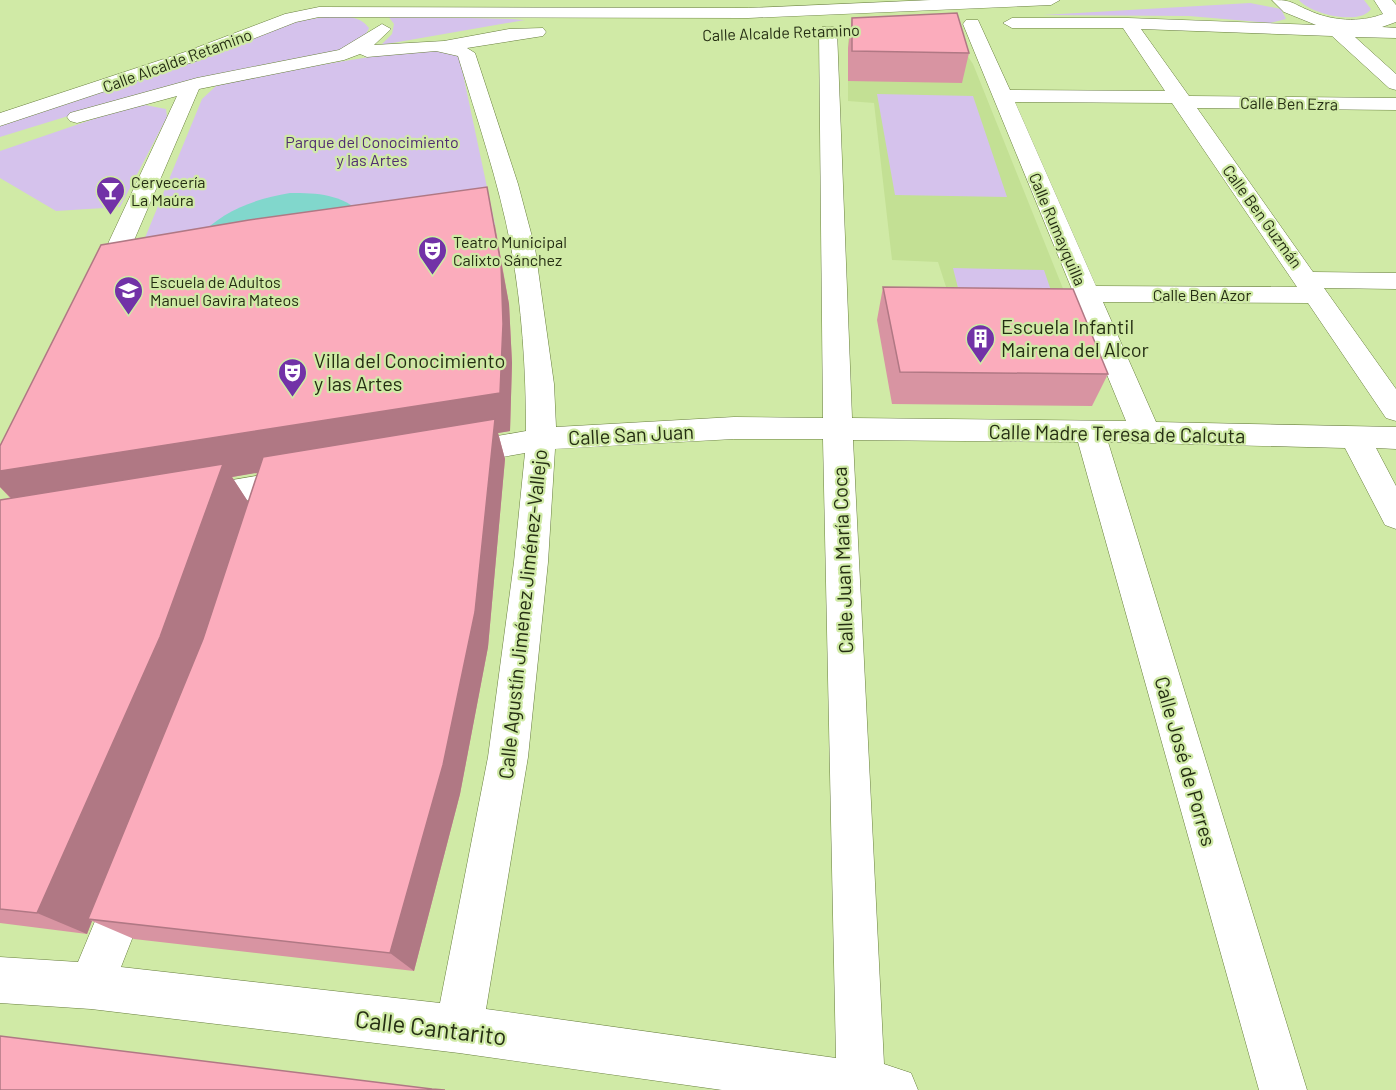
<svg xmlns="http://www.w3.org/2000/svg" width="1396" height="1090" viewBox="0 0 1396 1090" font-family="Barlow,sans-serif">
	<rect width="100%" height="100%" fill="#d0eaa6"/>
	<path fill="#c3e094" d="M 952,33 L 973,64 L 1076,321 L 957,321 L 938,262 L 892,260 L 874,103 L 848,101 L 848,39 Z"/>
	<path fill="#d5c2ec" d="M 1299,0 L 1364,0 L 1371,9 C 1360,26 1310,14 1299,0 Z
		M 1250,3 L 1281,9 L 1286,19 L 1270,23 L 1189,16 L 1043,15 Z
		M 335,15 C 348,17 360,16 369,28 C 361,49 331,52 310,56 C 205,74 102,105 0,137 L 0,124 L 294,22 Z
		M 388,16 L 511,19 L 525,20 L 381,45 L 392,34 L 394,24 Z
		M 425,48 L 459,55 L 495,225 L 126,284 L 202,99 L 216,86 L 264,74 Z
		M 877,94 L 973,96 L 1007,197 L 895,195 Z
		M 145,105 L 166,109 L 167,117 L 120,207 L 56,211 L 0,178 L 0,151 L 117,111 Z
		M 953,268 L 1044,270 L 1059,314 L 964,312 Z"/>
	<path fill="#81d7cc" d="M 290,193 C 318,193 341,194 363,214 L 197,238 C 222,211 254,199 290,193 Z"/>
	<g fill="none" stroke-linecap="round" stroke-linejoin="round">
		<defs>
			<path id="street" d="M 931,0 L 1060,0 L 1051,5 L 748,18 L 319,17 L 296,22 L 199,60 L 0,126 L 0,113 L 185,52 L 285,14 L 319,7 L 748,8 Z
				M 1272,0 C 1293,0 1291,3 1308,10 C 1331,21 1360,23 1383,14 L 1374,0 L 1392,0 L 1396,5 L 1396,22 L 1382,27 L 1396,28 L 1396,38 L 1355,37 L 1396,74 L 1396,90 L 1389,88 L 1332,36 L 1141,29 L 1189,96 L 1396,98 L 1396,110 L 1197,108 L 1313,272 L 1396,273 L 1396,289 L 1324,288 L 1396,389 L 1396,421 L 1386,418 L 1308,303 L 1103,302 L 1156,422 L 1396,427 L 1396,449 L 1376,448 L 1396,486 L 1396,529 L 1385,525 L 1345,448 L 1108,442 L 1307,1090 L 1259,1090 L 1078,442 L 853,440 L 884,1064 L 911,1073 L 918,1090 L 722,1090 L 459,1053 L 91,1009 L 0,1003 L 0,957 L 78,962 L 115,873 L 130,866 L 145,873 L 152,888 L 121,967 L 440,1003 L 488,757 L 514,562 L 525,453 L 457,465 L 446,462 L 442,454 L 446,446 L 457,443 L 526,431 C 526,370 522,307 511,247 C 499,183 477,119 458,56 L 436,51 L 367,57 L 360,54 L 344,60 L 199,89 L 117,280 L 113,285 L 104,288 L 95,285 L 91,280 L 177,96 L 77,123 L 70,121 L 67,117 L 70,113 L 197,78 L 339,50 L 382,24 L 391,29 L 374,45 L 444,41 L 509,29 L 543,28 L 546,32 L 543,36 L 467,48 L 475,53 L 518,184 L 535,248 L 554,384 L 556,427 L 734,417 L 823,418 L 819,31 L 822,27 L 834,27 L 837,31 L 852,418 L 1126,421 L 963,24 L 966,20 L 978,20 L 1010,90 L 1165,91 L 1123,28 L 1012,28 L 1003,23 L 1012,18 L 1128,18 L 1316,25 L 1284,12 ZM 1015,102 L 1172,103 L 1297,287 L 1096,286 ZM 734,439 L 823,439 L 836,1058 L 486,1009 L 528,757 L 548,562 L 555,449 Z
				M 297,469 L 308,473 L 313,481 L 308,489 L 197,510 L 186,507 L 181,498 L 186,489 L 197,486 Z"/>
		</defs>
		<use href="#street" stroke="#687e3e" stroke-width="1"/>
		<use href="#street" fill="#fff" fill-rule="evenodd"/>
	</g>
	<path fill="#d894a2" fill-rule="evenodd" d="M 852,18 L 969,53 L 962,83 L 848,81 L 848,48 Z
		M 495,225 L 509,304 L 512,363 L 510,431 L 498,433 L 505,459 L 488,647 L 460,794 L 414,971 L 134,939 L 92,921 L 87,934 L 0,923 L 0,501 L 11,499 L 0,487 L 0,446 ZM 258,472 L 248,502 L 232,477 Z
		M 883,287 L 1108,374 L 1092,406 L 892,404 L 877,320 Z"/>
	<path fill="#b07884" d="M 487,187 L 509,304 L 512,363 L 510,431 L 498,433 L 505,459 L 488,647 L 460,794 L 414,971 L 390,953 L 493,434 L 232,477 L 249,503 L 194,671 L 88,919 L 92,921 L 87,934 L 37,913 L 24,511 L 0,487 L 0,471 Z"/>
	<path fill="#fbacbc" stroke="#b07884" stroke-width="1.5" d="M 957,13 L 969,53 L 852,51 L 852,18 Z
		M 487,187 L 501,264 L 503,324 L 500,393 L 0,471 L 0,446 L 101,245 L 249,220 Z
		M 883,287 L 1073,289 L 1108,374 L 900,372 Z
		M 495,419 L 475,612 L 443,765 L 390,953 L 88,919 L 203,639 L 263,457 Z
		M 223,464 L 160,637 L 37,913 L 0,909 L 0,500 Z
		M 0,1036 L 432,1089 L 445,1090 L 0,1090 Z"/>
	<defs>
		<symbol id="bar-pin" viewBox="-11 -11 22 30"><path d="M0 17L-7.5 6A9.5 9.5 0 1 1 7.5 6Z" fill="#7232a7" stroke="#d0eaa6"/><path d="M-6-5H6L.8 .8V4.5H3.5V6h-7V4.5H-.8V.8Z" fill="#fff"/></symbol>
		<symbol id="theatre-pin" viewBox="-11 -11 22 30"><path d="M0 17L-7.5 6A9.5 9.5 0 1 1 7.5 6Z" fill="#7232a7" stroke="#d0eaa6"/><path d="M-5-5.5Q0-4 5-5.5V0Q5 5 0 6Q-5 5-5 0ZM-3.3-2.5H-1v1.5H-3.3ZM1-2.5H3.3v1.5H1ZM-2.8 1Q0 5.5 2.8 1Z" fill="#fff"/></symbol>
		<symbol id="school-pin" viewBox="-11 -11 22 30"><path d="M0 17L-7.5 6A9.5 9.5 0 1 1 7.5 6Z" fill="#7232a7" stroke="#d0eaa6"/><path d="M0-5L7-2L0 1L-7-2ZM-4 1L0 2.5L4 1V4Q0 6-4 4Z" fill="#fff"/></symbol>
		<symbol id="building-pin" viewBox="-11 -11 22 30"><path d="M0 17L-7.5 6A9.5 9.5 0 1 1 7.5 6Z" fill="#7232a7" stroke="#d0eaa6"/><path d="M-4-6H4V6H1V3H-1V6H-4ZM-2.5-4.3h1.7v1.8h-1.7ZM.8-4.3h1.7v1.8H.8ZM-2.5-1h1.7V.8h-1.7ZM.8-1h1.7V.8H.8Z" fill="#fff"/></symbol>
	</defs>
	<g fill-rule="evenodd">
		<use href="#bar-pin" x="94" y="174" width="33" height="45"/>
		<use href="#theatre-pin" x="416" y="234" width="33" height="45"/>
		<use href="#school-pin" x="112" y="274" width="33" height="45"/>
		<use href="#building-pin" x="964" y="322" width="33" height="45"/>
		<use href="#theatre-pin" x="276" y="356" width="33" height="45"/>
	</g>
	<g text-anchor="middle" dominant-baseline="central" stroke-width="4.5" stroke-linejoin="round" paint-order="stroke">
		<g font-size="16" fill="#252e13" stroke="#d0eaa6">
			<text transform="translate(781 32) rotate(-2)">Calle Alcalde Retamino</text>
			<text transform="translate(177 60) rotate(-20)">Calle Alcalde Retamino</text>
			<text transform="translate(1289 103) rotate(1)">Calle Ben Ezra</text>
			<text transform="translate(1263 216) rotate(54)">Calle Ben Guzmán</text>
			<text transform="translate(1058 229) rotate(67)">Calle Rumayquilla</text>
			<text x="1202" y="294">Calle Ben Azor</text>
		</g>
		<g font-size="16" fill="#502c71" stroke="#d0eaa6">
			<text x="372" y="141">Parque del Conocimiento<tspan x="372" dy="18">y las Artes</tspan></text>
		</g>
		<g font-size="16" fill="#252e13" stroke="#d0eaa6" text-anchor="start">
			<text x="131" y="181">Cervecería<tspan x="131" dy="18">La Maúra</tspan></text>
			<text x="453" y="241">Teatro Municipal<tspan x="453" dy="18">Calixto Sánchez</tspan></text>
			<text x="150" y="281">Escuela de Adultos<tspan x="150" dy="18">Manuel Gavira Mateos</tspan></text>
		</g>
		<g font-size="20" fill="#252e13" stroke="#d0eaa6" text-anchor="start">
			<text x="1001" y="326">Escuela Infantil<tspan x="1001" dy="23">Mairena del Alcor</tspan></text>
			<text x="314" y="360">Villa del Conocimiento<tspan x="314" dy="23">y las Artes</tspan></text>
		</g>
		<g font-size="20" fill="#252e13" stroke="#d0eaa6">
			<text transform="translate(1117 433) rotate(1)">Calle Madre Teresa de Calcuta</text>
			<text transform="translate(631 434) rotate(-3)">Calle San Juan</text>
			<text transform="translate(842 560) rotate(-92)">Calle Juan María Coca</text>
			<text transform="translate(522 614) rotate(-84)">Calle Agustín Jiménez Jiménez-Vallejo</text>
			<text transform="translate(1186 761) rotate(74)">Calle José de Porres</text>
		</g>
		<g font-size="24" fill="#252e13" stroke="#d0eaa6">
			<text transform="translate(431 1027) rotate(7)">Calle Cantarito</text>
		</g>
	</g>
</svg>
